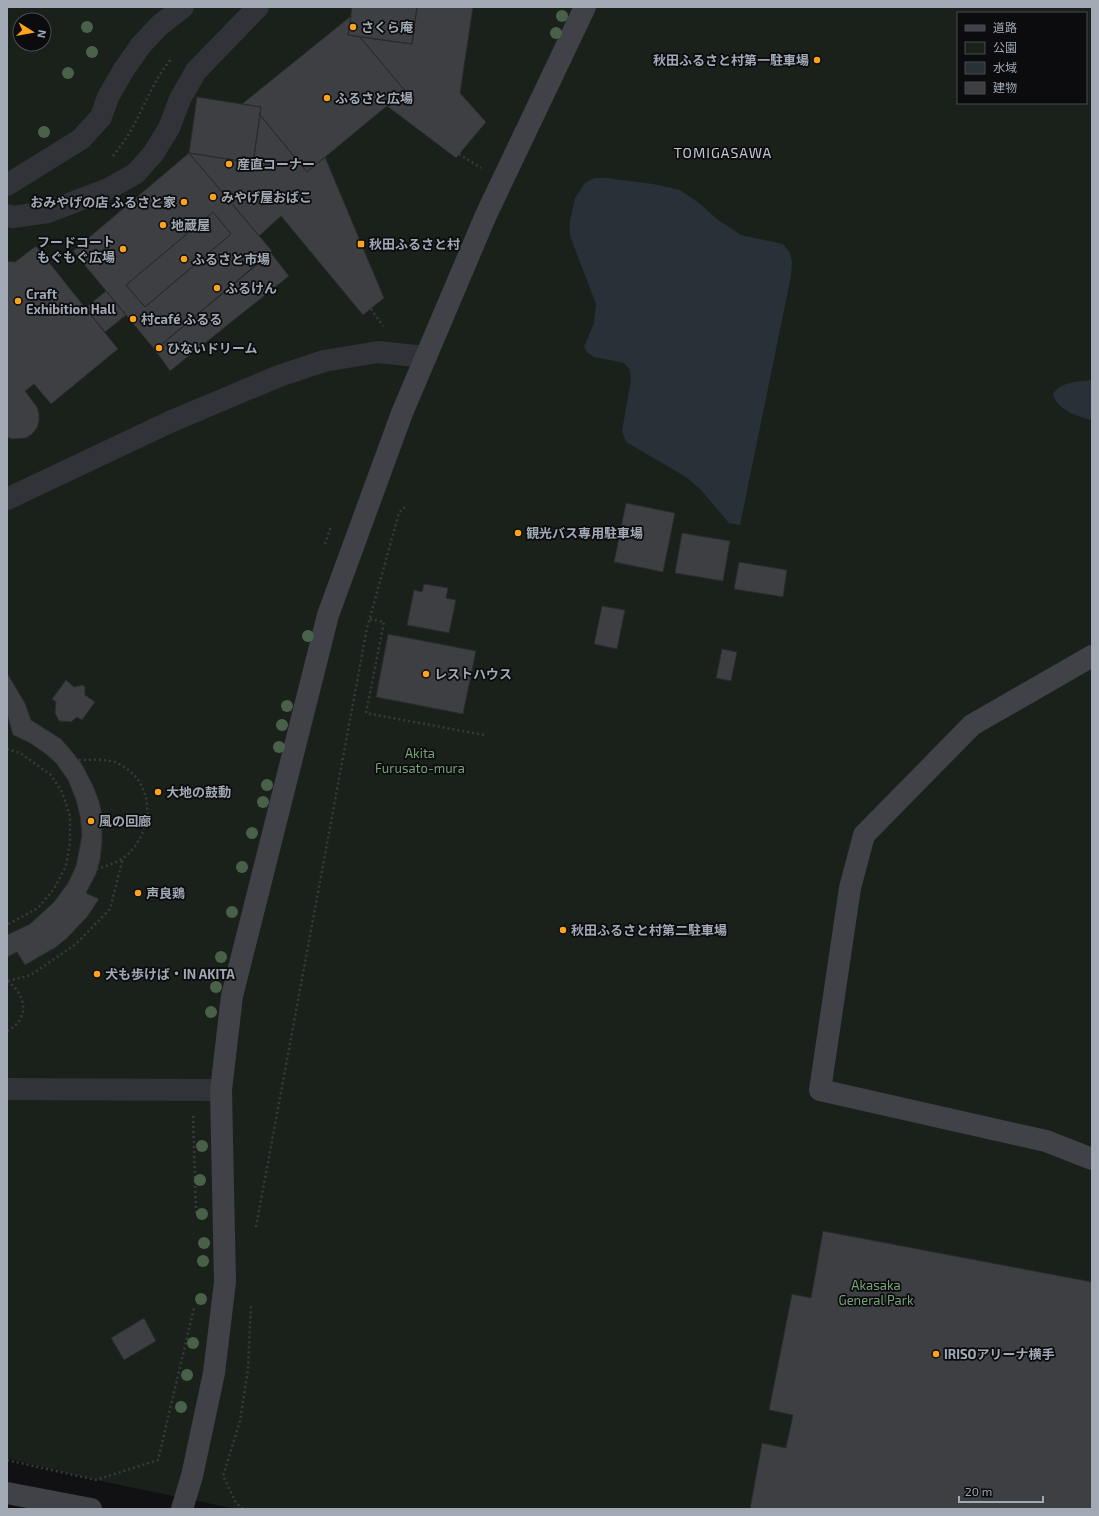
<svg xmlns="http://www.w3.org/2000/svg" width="1099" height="1516" viewBox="0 0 1099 1516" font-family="'Exo 2','Noto Sans JP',sans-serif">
	<rect width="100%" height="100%" fill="#111113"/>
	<path fill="#19211a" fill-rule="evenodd" d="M 7,7 L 1092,7 L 1092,1509 L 236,1509 L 96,1480 L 7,1458 ZM 958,13 L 1086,13 L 1086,103 L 958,103 ZM 20,20 L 44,20 L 44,44 L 20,44 Z"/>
	<path fill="#273137" d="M 594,178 L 606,178 L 653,184 L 680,190 L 699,203 L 717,219 L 741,235 L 783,244 L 790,253 L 792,262 L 791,276 L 740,525 L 729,523 L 701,490 L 686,477 L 626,442 L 622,431 L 631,380 L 630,370 L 624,363 L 594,357 L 587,352 L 584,347 L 594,323 L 596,304 L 570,236 L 570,221 L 575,198 L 585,183 Z
		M 1092,380 L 1092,420 C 1077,416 1057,410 1053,394 C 1061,381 1078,382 1092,380 Z"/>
	<path fill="#3d3f43" stroke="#2b2b2f" d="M 352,7 L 417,7 L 412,44 L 348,35 Z
		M 417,7 L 473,7 L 460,93 L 486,122 L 456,158 L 387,106 L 405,91 L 360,37 L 412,44 Z
		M 351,16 L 348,35 L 360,37 L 405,91 L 307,172 L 260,115 L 261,107 L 242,104 Z
		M 197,97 L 261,107 L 253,163 L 189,153 Z
		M 260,115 L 307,172 L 325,157 L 384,298 L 363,315 L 281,216 L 259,236 L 189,153 L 253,163 Z
		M 189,153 L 272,251 L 155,350 L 73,251 Z
		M 213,212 L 231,234 L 145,307 L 126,285 Z
		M 213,212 L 231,234 L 145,307 L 126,285 Z
		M 36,246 L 118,349 L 51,404 L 34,384 L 25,391 L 37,407 L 39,414 L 39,421 L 37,428 L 32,434 L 26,438 L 12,439 L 7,437 L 7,261 L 15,262 Z
		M 271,253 L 289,276 L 170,371 L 155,350 Z
		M 106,291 L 126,315 L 105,332 L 85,308 Z
		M 626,503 L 675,513 L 663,572 L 614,562 Z
		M 682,533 L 730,541 L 723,581 L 675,573 Z
		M 739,562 L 787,570 L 783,597 L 734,589 Z
		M 424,584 L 448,588 L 446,598 L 456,600 L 449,633 L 407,625 L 414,590 L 422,592 Z
		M 602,606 L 625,610 L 617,649 L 594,644 Z
		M 388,634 L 476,651 L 463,714 L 376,697 Z
		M 722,649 L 737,652 L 731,681 L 716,678 Z
		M 7,673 L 25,703 L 31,720 L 61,739 L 74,754 L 83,766 L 94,788 L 99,801 L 102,815 L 102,844 L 100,860 L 96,874 L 86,893 L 99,899 L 87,917 L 67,938 L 56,947 L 25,965 L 17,952 L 7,957 L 7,935 L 30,924 L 54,902 L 68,883 L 76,866 L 82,835 L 80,816 L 76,800 L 68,780 L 56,763 L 46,754 L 30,743 L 13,735 L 7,714 Z
		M 66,680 L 74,687 L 83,685 L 85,687 L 85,695 L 95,702 L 82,720 L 77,717 L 71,722 L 59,721 L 55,713 L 56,702 L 52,699 Z
		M 823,1231 L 1092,1282 L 1092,1509 L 750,1509 L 762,1443 L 786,1448 L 793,1415 L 769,1410 L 792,1294 L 811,1298 Z
		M 144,1318 L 156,1341 L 124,1360 L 111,1338 Z"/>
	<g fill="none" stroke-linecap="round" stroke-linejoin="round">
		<path stroke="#383a3f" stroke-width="2.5" stroke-dasharray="2 3" stroke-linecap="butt" d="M 459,154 L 481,168
			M 113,156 C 121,146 128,136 134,125 C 146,102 155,78 172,58
			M 371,309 L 383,326
			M 325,544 L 331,526
			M 370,619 L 384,622 L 366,713 L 484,735
			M 7,749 L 20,753 L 51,775 L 62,792 L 70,816 L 70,843 L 66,866 L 54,889 L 38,908 L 7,925
			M 79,760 C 92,760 107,758 119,764 C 153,781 155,823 132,850 C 123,861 109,865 97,869
			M 8,981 L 31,975 L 76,944 L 110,909 L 123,858
			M 7,1031 C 30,1020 27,994 7,981
			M 193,1116 L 196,1213
			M 256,1227 L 367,628 L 399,513 L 407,505
			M 7,1460 L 96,1480 L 158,1460 L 194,1308
			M 243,1509 L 236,1503 L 223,1476 L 240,1421 L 248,1369 L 251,1305"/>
		<path stroke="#323338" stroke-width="22" d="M 7,185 L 81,139 L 101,117 L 108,97 L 123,71 L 141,45 L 160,25 L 183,7
			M 7,215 L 13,217 L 48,212 L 108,189 L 135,174 L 153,154 L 169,128 L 180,99 L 196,71 L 258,7
			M 7,499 L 172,421 L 279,376 L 324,361 L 378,352 L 426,357
			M 7,1089 L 221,1090"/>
		<path stroke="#404248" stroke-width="22" d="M 1092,656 L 972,725 L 864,835 L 850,888 L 820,1090 L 1046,1141 L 1092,1159
			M 7,1493 L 91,1509
			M 182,1509 L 192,1476 L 214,1373 L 225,1282 L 221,1090 L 232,996 L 328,615 L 402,413 L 486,215 L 585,7"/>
	</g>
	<g fill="#496149">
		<circle cx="562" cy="16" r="6"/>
		<circle cx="87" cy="27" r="6"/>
		<circle cx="556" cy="33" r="6"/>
		<circle cx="92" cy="52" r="6"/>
		<circle cx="68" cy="73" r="6"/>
		<circle cx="44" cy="132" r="6"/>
		<circle cx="308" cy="636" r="6"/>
		<circle cx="287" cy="706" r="6"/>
		<circle cx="282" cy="725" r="6"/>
		<circle cx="279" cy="747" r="6"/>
		<circle cx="267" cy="785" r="6"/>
		<circle cx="263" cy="802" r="6"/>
		<circle cx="252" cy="833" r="6"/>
		<circle cx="242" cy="867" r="6"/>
		<circle cx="232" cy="912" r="6"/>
		<circle cx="221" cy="957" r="6"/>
		<circle cx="216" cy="987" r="6"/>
		<circle cx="211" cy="1012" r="6"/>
		<circle cx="202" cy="1146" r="6"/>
		<circle cx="200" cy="1180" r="6"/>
		<circle cx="202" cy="1214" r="6"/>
		<circle cx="204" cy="1243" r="6"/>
		<circle cx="203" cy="1261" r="6"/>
		<circle cx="201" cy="1299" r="6"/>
		<circle cx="193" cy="1343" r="6"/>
		<circle cx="187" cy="1375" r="6"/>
		<circle cx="181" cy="1407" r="6"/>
	</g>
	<g fill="#ffa31d" stroke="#0c0c0e" stroke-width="1.5">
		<circle cx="353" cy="27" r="4"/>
		<circle cx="817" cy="60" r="4"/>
		<circle cx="327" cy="98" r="4"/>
		<circle cx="229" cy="164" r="4"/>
		<circle cx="213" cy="197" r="4"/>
		<circle cx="184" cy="202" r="4"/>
		<circle cx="163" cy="225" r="4"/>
		<rect x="357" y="240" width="8" height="8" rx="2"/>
		<circle cx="123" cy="249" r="4"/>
		<circle cx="184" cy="259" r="4"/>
		<circle cx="217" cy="288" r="4"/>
		<circle cx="18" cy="301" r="4"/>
		<circle cx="133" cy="319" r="4"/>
		<circle cx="159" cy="348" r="4"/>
		<circle cx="518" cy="533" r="4"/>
		<circle cx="426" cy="674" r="4"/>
		<circle cx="158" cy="792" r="4"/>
		<circle cx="91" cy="821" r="4"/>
		<circle cx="138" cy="893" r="4"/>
		<circle cx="563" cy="930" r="4"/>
		<circle cx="97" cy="974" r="4"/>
		<circle cx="936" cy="1354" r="4"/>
	</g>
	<g text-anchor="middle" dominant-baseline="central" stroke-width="3.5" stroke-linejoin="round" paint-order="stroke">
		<g font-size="13" font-weight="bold" fill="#a1a9b5" stroke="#0c0c0e" text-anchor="start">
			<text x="361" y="27">さくら庵</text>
			<text x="809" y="60" text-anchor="end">秋田ふるさと村第一駐車場</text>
			<text x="335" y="98">ふるさと広場</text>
			<text x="237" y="164">産直コーナー</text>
			<text x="221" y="197">みやげ屋おばこ</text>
			<text x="176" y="202" text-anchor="end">おみやげの店 ふるさと家</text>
			<text x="171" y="225">地蔵屋</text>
			<text x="115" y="242" text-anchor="end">フードコート<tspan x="115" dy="15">もぐもぐ広場</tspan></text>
			<text x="369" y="244">秋田ふるさと村</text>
			<text x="192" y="259">ふるさと市場</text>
			<text x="225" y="288">ふるけん</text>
			<text x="26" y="294">Craft<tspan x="26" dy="15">Exhibition Hall</tspan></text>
			<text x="141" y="319">村café ふるる</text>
			<text x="167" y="348">ひないドリーム</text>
			<text x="526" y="533">観光バス専用駐車場</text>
			<text x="434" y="674">レストハウス</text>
			<text x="166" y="792">大地の鼓動</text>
			<text x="99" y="821">風の回廊</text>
			<text x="146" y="893">声良鶏</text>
			<text x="571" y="930">秋田ふるさと村第二駐車場</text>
			<text x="105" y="974">犬も歩けば・IN AKITA</text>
			<text x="944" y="1354">IRISOアリーナ横手</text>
		</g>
		<g font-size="13" fill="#77a276" stroke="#0c0c0e">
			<text x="420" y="753">Akita<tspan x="420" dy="15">Furusato-mura</tspan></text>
			<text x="876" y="1285">Akasaka<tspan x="876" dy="15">General Park</tspan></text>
		</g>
		<g font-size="14" letter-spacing="1" fill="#c3c7d0" stroke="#0c0c0e">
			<text x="723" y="152">TOMIGASAWA</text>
		</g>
	</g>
	<rect width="1099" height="1516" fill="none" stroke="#a1a9b5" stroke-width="16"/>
	<rect x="957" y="12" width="130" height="92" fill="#0c0c0e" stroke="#484b51"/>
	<rect x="965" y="25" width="20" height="6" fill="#404248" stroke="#484b51"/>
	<text x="993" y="32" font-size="12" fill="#a1a9b5">道路</text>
	<rect x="965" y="42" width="20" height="12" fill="#19211a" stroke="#484b51"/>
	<text x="993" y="52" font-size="12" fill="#a1a9b5">公園</text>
	<rect x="965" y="62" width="20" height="12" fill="#273137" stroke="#484b51"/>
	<text x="993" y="72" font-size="12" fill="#a1a9b5">水域</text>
	<rect x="965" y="82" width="20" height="12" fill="#3d3f43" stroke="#484b51"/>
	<text x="993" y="92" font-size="12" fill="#a1a9b5">建物</text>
	<g transform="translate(32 32) rotate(101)"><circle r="19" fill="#0c0c0e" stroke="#484b51"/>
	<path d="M0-3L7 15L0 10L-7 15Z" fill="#ffa31d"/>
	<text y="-6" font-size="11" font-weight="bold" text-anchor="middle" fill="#a1a9b5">N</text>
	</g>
	<path d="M959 1496v6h84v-6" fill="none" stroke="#a1a9b5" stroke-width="2"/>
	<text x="965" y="1496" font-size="12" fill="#a1a9b5" stroke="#0c0c0e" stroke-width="3" paint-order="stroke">20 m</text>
</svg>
